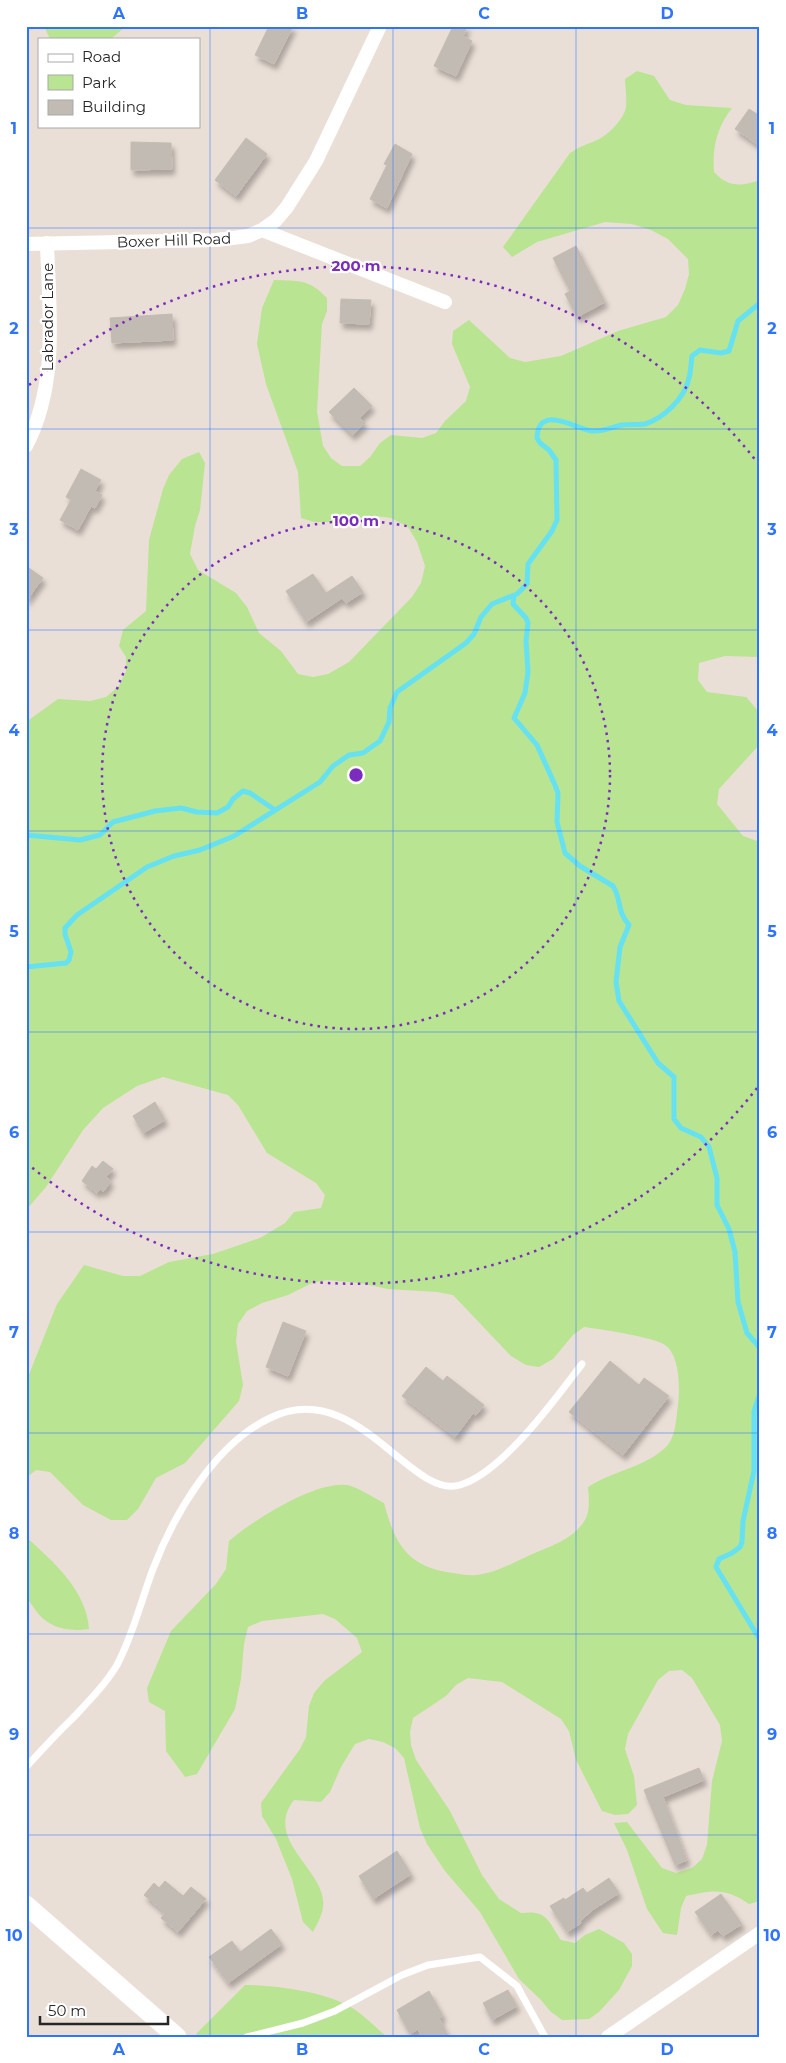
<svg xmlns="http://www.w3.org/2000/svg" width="786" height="2063" viewBox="0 0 786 2063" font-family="Montserrat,sans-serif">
	<defs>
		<filter id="shadow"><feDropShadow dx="3" dy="5.5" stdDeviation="2.5" flood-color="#0004"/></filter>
	</defs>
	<rect width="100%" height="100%" fill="#eadfd7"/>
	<path fill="#b9e491" d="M 44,26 L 126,26 L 111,39 L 50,39 Z
		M 637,71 L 654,76 L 670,100 L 686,105 L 732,108 C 717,127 712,148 714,172 C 728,187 740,187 760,180 L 760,657 L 725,656 L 699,663 L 698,680 L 707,692 L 746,697 L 760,713 L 760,744 L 719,789 L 717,804 L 743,836 L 760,842 L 760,1901 L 749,1904 C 725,1888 714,1890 686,1896 L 681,1908 L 677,1935 L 663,1933 L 647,1909 L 627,1850 L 614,1823 L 627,1822 L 662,1868 L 676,1873 L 692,1868 L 702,1859 L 707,1845 L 712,1781 L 722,1741 L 720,1725 L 692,1678 L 682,1670 L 669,1671 L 658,1680 L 628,1734 L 625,1749 L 634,1776 L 637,1805 L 628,1814 L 615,1815 L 602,1811 L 576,1760 L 569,1731 L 561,1719 L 502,1682 L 468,1678 L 456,1685 L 446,1696 L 413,1718 L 410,1732 L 411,1745 L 416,1760 L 450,1811 L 482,1875 L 499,1899 L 521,1913 C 547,1910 547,1919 561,1940 L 575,1943 L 585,1935 L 599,1929 L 624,1943 L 632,1954 L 632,1966 L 619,1990 L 599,2012 L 589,2019 L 562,2020 L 550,2011 L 541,2000 L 519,1979 L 480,1912 L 445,1871 L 427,1844 L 420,1828 L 404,1758 L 395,1748 L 383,1742 L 369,1739 L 355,1744 L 341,1767 L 330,1792 L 321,1802 L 294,1800 C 262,1841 328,1871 323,1907 C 322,1916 317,1924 313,1932 L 303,1922 L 292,1879 L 276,1839 L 262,1816 L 261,1803 L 300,1749 L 306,1737 L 309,1706 L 314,1693 L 324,1681 L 362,1652 L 357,1638 L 335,1619 L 323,1614 L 262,1621 L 248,1627 L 244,1644 L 241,1679 L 235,1709 L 197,1774 L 185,1777 L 166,1751 L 165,1711 L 149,1702 L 147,1688 L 171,1631 L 216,1584 L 226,1569 L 229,1541 C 252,1521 315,1481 346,1485 C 356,1486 374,1498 384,1503 C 395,1544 407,1567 453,1573 C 460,1574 469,1576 476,1575 C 495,1573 513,1563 530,1555 C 551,1546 575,1539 586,1518 C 590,1509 589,1497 588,1487 C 612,1471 643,1468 665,1448 C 676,1438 676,1419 678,1405 C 680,1389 680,1355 665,1345 C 654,1337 599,1329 584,1327 L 573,1335 L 553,1359 L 539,1367 L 526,1365 L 511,1356 L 453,1295 L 437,1292 L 388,1289 L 360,1283 L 327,1280 L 312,1283 L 288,1295 L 262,1303 L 247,1311 L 238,1324 L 236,1341 L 243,1385 L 239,1401 L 185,1463 L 156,1478 L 138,1509 L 127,1520 L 111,1520 L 83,1505 L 50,1472 L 36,1470 L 26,1478 L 26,1382 L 57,1304 L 84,1265 L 123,1276 L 140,1276 L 169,1262 L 213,1254 L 260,1238 L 285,1223 L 294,1212 L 321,1208 L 325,1195 L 316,1183 L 267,1153 L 238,1105 L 228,1095 L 163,1077 L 137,1086 L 103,1108 L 83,1130 L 46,1187 L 26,1210 L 26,722 L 58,699 L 90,701 L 106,697 L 119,686 L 126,671 L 126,657 L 119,646 L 123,630 L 146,611 L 149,540 L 163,489 L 169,475 L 182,459 L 199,452 L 205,463 L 200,510 L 195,526 L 190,554 L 198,570 L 236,593 L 247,607 L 259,633 L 281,651 L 298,674 L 313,677 L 328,674 L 349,662 L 412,597 L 421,583 L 425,566 L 417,542 L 408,527 L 391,518 L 375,516 L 329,522 L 314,522 L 301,518 L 298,472 L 266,384 L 257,344 L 262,308 L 274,280 C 299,281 309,279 327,298 L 327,311 L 322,324 L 317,411 L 323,446 L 331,458 L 342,466 L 360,466 L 370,457 L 380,443 L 391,435 L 422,438 L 436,433 L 445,421 L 466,401 L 470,387 L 452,344 L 453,331 L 469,320 L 510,358 L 525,362 L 561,356 L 618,331 L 666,317 L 678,305 L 685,289 L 689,274 L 688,259 L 668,239 L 651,230 L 632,224 L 605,222 L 537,242 L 512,257 L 503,247 L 570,153 C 579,147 585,145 595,141 C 606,137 621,122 625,111 C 628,102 625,88 625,79 Z
		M 26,1537 C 53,1561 87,1591 89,1629 C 67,1632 47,1628 34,1608 C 32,1604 27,1600 26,1595 C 23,1582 26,1551 26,1537 Z
		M 245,1985 C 275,1985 329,1992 354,2009 C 366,2017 376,2028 387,2037 L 200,2037 L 196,2034 Z"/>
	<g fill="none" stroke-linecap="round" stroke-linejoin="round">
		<path stroke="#65e1f2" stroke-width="5" d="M 514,596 L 513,604 L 526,618 L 528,623 L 526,641 L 528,672 L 525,693 L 514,718 L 537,745 L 555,785 L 558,793 L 557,822 L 565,853 L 580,866 L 613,886 C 622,900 616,910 629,925 L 620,947 L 616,982 L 619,1001 L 658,1063 L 674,1077 L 674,1119 L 681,1128 L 701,1137 L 709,1147 L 717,1178 L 717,1205 L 729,1229 L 735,1252 L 738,1302 L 747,1333 L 760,1348
			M 26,835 L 80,840 L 100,835 L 113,822 L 155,811 L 181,808 L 197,812 L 217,813 L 228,807 L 233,799 L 243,791 L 250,793 L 275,810
			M 26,967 L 66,963 L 69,960 L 71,952 L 65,934 L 65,928 L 77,915 L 147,867 L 174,856 L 200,850 L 234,836 L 320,782 L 333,766 L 349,755 L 363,753 L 380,741 L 389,722 L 390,708 L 397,692 L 466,643 L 474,634 L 481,617 L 492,604 L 517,594 L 527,584 L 528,564 L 552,531 L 557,520 L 556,460 L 549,450 L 540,443 L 537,438 C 538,403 576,429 592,431 C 603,432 612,427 622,425 C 630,424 638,425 645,424 C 664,418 685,398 689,378 C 691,371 691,363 692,356 L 700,350 L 721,353 L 729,351 L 738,321 L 760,303
			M 760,1393 L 754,1411 L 754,1471 L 743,1521 L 742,1542 L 740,1547 L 732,1553 L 719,1559 L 716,1567 L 760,1640"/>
	</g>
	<path fill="#c2bbb3" stroke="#c5bbb1" filter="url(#shadow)" d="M 269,26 L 293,26 L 274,64 L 255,55 Z
		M 453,26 L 467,26 L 463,36 L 472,41 L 456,76 L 434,66 Z
		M 749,109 L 760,116 L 760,146 L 735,129 Z
		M 246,138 L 267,154 L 236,196 L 215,180 Z
		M 131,142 L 171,143 L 172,169 L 131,170 Z
		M 395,144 L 412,154 L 387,208 L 370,199 L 387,165 L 384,164 Z
		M 576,246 L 605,302 L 577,317 L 565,294 L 570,291 L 553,258 Z
		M 341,299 L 371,300 L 369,324 L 340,323 Z
		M 172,314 L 173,340 L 112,343 L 110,318 Z
		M 354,388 L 372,406 L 359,418 L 365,423 L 352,435 L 329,412 Z
		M 81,469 L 101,480 L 95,491 L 102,495 L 95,508 L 91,506 L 78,530 L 60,520 L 71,500 L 66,497 Z
		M 26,566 L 43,578 L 26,601 Z
		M 313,574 L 326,593 L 352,576 L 363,592 L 346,603 L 342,598 L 306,622 L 286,591 Z
		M 155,1102 L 165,1120 L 143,1133 L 133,1116 Z
		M 103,1161 L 113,1169 L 106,1177 L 111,1181 L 103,1192 L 100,1189 L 97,1193 L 82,1181 L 92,1166 L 96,1169 Z
		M 283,1322 L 306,1331 L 288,1376 L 266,1367 Z
		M 610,1361 L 639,1385 L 644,1378 L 669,1396 L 623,1455 L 569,1412 Z
		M 426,1367 L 443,1381 L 447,1376 L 484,1405 L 476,1415 L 473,1413 L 455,1437 L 402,1396 Z
		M 699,1768 L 704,1780 L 663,1797 L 687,1860 L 675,1865 L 644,1790 Z
		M 397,1851 L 411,1874 L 373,1899 L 359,1876 Z
		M 609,1878 L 619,1893 L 594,1909 L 580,1921 L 581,1923 L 567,1932 L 550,1906 L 564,1898 L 565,1900 L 583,1888 L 587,1893 Z
		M 165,1881 L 183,1896 L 191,1887 L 206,1899 L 178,1932 L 161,1918 L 165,1914 L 161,1911 L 162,1910 L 144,1895 L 154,1883 L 159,1888 Z
		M 721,1894 L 742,1924 L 723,1936 L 718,1930 L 711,1935 L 695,1912 Z
		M 271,1929 L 282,1944 L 228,1983 L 209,1957 L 232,1941 L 240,1952 Z
		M 508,1990 L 517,2006 L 492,2020 L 483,2003 Z
		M 429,1991 L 443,2016 L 439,2018 L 449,2037 L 422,2037 L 418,2029 L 410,2034 L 397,2010 Z"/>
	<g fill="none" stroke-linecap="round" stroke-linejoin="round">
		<path stroke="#fff" stroke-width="7" d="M 26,1767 C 41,1751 56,1734 72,1719 C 88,1702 105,1685 117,1665 C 133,1635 141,1601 153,1569 C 174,1514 215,1444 270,1418 C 357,1376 410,1500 460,1485 C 503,1472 555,1399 582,1364
			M 247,2037 L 303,2023 L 335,2011 L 402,1975 L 428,1965 L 480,1957 L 517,1986 L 545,2037"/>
		<path stroke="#fff" stroke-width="14" d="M 262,230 L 445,302
			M 26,244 L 216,240 L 248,236 L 262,230 L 276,220 L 287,207 L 316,161 L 380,26
			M 26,446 C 59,383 49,311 47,243
			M 608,2037 L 760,1933"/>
		<path stroke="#fff" stroke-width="19" d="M 26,1905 L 177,2037"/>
	</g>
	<path fill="none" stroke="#2f74ff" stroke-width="1" stroke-opacity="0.55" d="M 210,26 L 210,2037M 393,26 L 393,2037M 576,26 L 576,2037M 26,228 L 760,228M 26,429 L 760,429M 26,630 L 760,630M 26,831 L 760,831M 26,1032 L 760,1032M 26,1232 L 760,1232M 26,1433 L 760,1433M 26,1634 L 760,1634M 26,1835 L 760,1835"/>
	<g fill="none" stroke="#7b2cbf" stroke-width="2.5" stroke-dasharray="2.5 5">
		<circle cx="356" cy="775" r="254"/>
		<path d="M757 1088A509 509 0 0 1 29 1165M29 385A509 509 0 0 1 757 462"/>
	</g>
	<g text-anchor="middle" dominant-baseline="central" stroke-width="4.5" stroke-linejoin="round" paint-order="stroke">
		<g font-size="15" fill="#272727" stroke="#fff">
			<text transform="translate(174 240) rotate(-2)">Boxer Hill Road</text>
			<text transform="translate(47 317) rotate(-90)">Labrador Lane</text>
		</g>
	</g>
	<circle cx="356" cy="775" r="8" fill="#7b2cbf" stroke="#fff" stroke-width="2.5"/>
	<g font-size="15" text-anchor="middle" font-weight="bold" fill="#7b2cbf" stroke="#fff" stroke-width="4.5" stroke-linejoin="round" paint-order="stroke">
		<text x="356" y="271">200 m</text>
		<text x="356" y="526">100 m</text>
	</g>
	<rect width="786" height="2063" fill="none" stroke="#ffffff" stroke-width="55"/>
	<rect x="38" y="38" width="162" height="90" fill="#ffffff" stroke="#a9a9a9"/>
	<rect x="48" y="54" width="25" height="8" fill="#ffffff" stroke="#a9a9a9"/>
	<text x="82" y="62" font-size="15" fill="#272727">Road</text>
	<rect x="48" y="75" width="25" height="15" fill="#b9e491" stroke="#a9a9a9"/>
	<text x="82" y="88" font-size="15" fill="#272727">Park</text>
	<rect x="48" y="100" width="25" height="15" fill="#c2bbb3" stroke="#a9a9a9"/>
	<text x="82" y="112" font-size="15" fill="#272727">Building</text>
	<path d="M40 2016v8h128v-8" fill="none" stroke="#272727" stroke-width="2.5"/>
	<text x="48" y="2016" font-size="15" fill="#272727" stroke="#ffffff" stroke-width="4" paint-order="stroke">50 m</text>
	<rect x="28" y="28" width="730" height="2008" fill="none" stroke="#2f74ff" stroke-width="2"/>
	<g font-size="16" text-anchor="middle" font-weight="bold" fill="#2f74ff">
		<text x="119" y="19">A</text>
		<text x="302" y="19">B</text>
		<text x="484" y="19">C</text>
		<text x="667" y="19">D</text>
		<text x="14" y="134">1</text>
		<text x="772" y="134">1</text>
		<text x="14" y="334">2</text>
		<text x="772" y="334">2</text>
		<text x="14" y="535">3</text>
		<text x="772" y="535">3</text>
		<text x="14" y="736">4</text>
		<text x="772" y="736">4</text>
		<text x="14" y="937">5</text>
		<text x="772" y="937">5</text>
		<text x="14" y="1138">6</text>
		<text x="772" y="1138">6</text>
		<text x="14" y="1338">7</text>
		<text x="772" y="1338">7</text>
		<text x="14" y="1539">8</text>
		<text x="772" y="1539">8</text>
		<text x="14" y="1740">9</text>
		<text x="772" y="1740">9</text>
		<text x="14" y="1941">10</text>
		<text x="772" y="1941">10</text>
		<text x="119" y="2055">A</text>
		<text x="302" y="2055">B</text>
		<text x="484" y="2055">C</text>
		<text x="667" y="2055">D</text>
	</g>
</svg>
